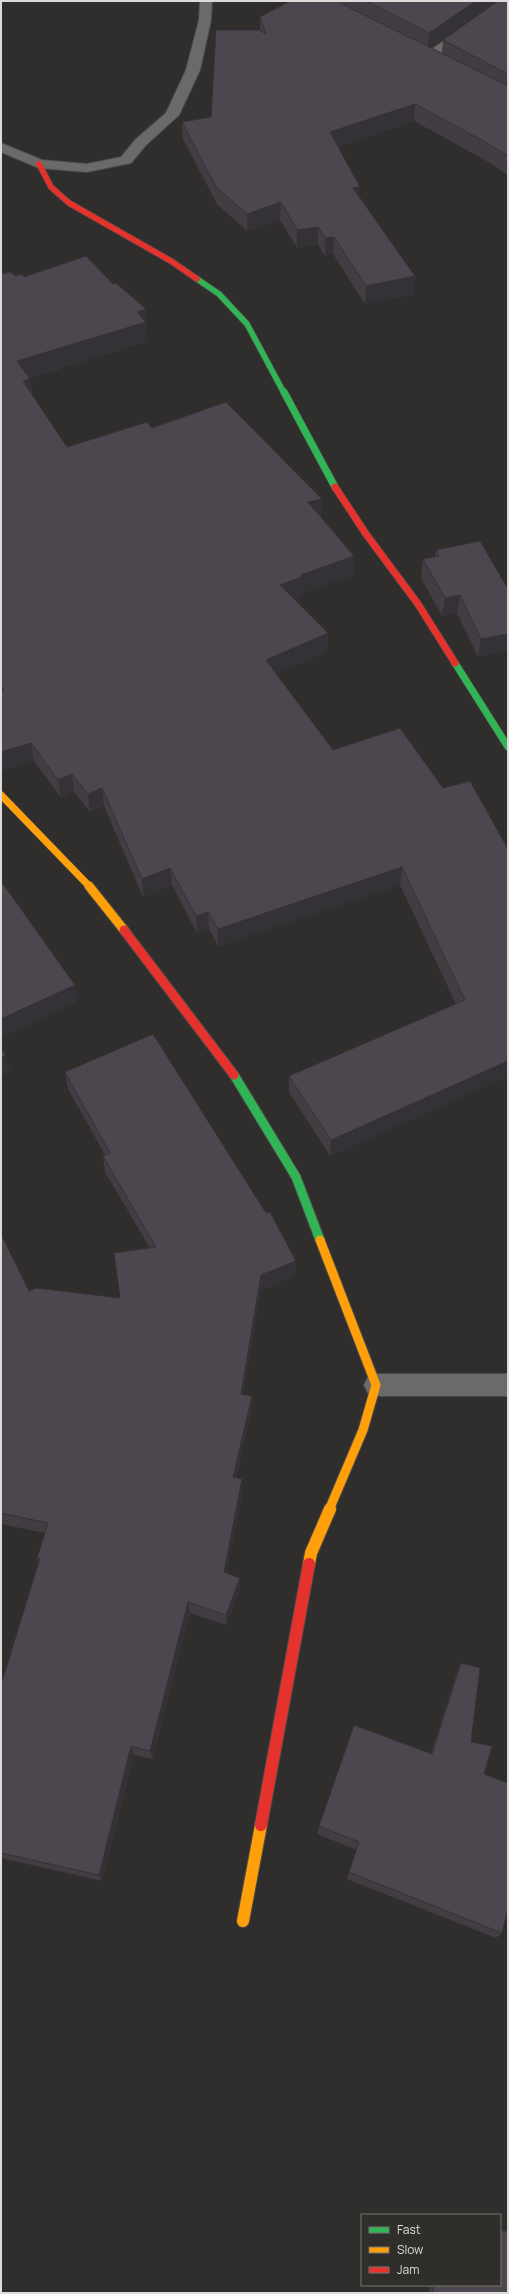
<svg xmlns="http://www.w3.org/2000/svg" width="509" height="2294" viewBox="0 0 509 2294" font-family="Manrope,sans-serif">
	<rect width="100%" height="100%" fill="#2f2e2c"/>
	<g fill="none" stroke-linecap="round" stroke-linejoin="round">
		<defs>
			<path id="street" d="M 200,1 L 212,1 L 211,20 L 200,70 L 179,115 L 146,145 L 131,163 L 87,172 L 39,168 L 1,152 L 1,143 L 42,160 L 87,164 L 121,157 L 136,139 L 166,113 L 186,70 L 199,20 Z
				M 501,1 L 508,1 L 508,8 L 435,60 L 425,60 L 424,57 L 425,54 Z
				M 376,1374 L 508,1374 L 508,1396 L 376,1396 L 368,1393 L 364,1385 L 368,1377 Z"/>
			<path id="fast-far2" d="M 197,279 L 219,294 L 247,324 L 284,393"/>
			<path id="fast-far1" d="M 284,392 L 335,487
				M 455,663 L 508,747"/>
			<path id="fast" d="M 234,1075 L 296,1177 L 320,1240"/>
			<path id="slow-far2" d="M 1,795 L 90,887"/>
			<path id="slow-far1" d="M 89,886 L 124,930
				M 320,1240 L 376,1385 L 363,1430 L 329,1510"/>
			<path id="slow" d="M 309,1564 L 311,1553 L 330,1509
				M 243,1921 L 261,1825"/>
			<path id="jam-far3" d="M 39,164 L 51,187 L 69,203 L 171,261 L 197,279"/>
			<path id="jam-far2" d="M 335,487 L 366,534 L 418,604 L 455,663"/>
			<path id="jam-far1" d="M 124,930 L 234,1075"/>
			<path id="jam" d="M 261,1825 L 309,1564"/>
		</defs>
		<use href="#street" stroke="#4b4a48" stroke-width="2"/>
		<use href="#fast-far2" stroke="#4b4a48" stroke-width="7"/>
		<use href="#fast-far1" stroke="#4b4a48" stroke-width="8"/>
		<use href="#fast" stroke="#4b4a48" stroke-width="11"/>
		<use href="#slow-far2" stroke="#4b4a48" stroke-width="8"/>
		<use href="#slow-far1" stroke="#4b4a48" stroke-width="11"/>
		<use href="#slow" stroke="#4b4a48" stroke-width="14"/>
		<use href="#jam-far3" stroke="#4b4a48" stroke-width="7"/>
		<use href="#jam-far2" stroke="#4b4a48" stroke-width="8"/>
		<use href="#jam-far1" stroke="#4b4a48" stroke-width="11"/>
		<use href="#jam" stroke="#4b4a48" stroke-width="14"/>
		<use href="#street" fill="#6b6a69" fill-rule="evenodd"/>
		<use href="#fast-far2" stroke="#30b455" stroke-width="5.5"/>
		<use href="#fast-far1" stroke="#30b455" stroke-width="7"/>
		<use href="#fast" stroke="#30b455" stroke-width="9"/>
		<use href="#slow-far2" stroke="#ff9f0a" stroke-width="7"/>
		<use href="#slow-far1" stroke="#ff9f0a" stroke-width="9"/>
		<use href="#slow" stroke="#ff9f0a" stroke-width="12"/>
		<use href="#jam-far3" stroke="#e5322d" stroke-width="5.5"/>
		<use href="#jam-far2" stroke="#e5322d" stroke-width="7"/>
		<use href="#jam-far1" stroke="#e5322d" stroke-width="9"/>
		<use href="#jam" stroke="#e5322d" stroke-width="12"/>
	</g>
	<path fill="#413d43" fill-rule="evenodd" d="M 290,1 L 508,1 L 508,175 L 485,160 L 414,121 L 338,147 L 360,197 L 414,294 L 365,304 L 333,254 L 325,256 L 318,244 L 297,248 L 280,220 L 247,231 L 217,204 L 183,139 L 182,122 L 211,117 L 260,31 L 260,17 ZM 486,9 L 443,40 L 442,53 L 431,48 Z
		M 1,274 L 15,276 L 113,284 L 146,309 L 147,328 L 146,328 L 147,341 L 29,378 L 30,379 L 32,395 L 67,447 L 152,428 L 321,517 L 353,575 L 302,593 L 302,596 L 294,599 L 328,633 L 327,651 L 276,674 L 333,750 L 443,788 L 508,849 L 508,1076 L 330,1156 L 289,1092 L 289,1076 L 456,1004 L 400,885 L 218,946 L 209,929 L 197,933 L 172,885 L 143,897 L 104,806 L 90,812 L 74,792 L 61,798 L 34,761 L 1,771 Z
		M 436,550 L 508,589 L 478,657 L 457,613 L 442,616 L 421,578 L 423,559 L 435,557 Z
		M 65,1072 L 296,1261 L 295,1276 L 261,1290 L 243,1394 L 252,1409 L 236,1477 L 243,1491 L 226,1573 L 240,1589 L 226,1625 L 190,1613 L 152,1759 L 134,1755 L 102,1881 L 1,1858 L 1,1685 L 39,1562 L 37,1558 L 45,1533 L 1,1524 L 1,1234 L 29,1291 L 120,1298 L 150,1248 L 105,1172 L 103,1156 L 105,1155 L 68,1089 Z
		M 461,1663 L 471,1742 L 484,1774 L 502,1933 L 496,1938 L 347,1879 L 357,1850 L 317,1834 L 319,1826 L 431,1754 L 456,1675 Z
		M 500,2230 L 508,2230 L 508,2293 L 429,2293 L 429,2285 L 500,2285 Z"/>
	<path fill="#353237" d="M 476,1 L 498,1 L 428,50 L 429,33 Z
		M 415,104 L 414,121 L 329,150 L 330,132 Z
		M 360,187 L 359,204 L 353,188 Z
		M 281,202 L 280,220 L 247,231 L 247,214 Z
		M 318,227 L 318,244 L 297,248 L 297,230 Z
		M 334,237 L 333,254 L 325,256 L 325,238 Z
		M 415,276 L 414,294 L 365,304 L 366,286 Z
		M 146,309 L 147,328 L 146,328 L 147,341 L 20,380 L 17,361 Z
		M 30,379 L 32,398 L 23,381 Z
		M 322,499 L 321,518 L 308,502 Z
		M 354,556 L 353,575 L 302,593 L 302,596 L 280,604 L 280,585 L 301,575 Z
		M 460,595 L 457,613 L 442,616 L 445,598 Z
		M 328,633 L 327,651 L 266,679 L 266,660 Z
		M 508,634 L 508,651 L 478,657 L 481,639 Z
		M 31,743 L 34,761 L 1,771 L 1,752 Z
		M 72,774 L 74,792 L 61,798 L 58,780 Z
		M 102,788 L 104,806 L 90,812 L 88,794 Z
		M 402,867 L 400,885 L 218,946 L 218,929 Z
		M 170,868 L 172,885 L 143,897 L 142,879 Z
		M 208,912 L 209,929 L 197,933 L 196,916 Z
		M 75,985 L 78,1002 L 1,1038 L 1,1019 Z
		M 6,1055 L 10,1072 L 1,1076 L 1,1058 Z
		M 508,1061 L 508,1076 L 330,1156 L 331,1140 Z
		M 296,1261 L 295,1276 L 261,1290 L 241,1407 L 241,1394 L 261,1275 Z
		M 252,1396 L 252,1409 L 233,1489 L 233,1477 Z
		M 242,1479 L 243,1491 L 224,1584 L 224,1572 Z
		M 240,1578 L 240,1589 L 226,1625 L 226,1615 Z
		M 188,1602 L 190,1613 L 152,1759 L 150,1751 Z
		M 131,1746 L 134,1755 L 102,1881 L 99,1875 Z"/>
	<path fill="#4c474e" stroke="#353237" d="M 290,1 L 339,1 L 344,5 L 508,86 L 508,156 L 487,143 L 415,104 L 330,132 L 360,187 L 353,188 L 415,276 L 366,286 L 334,237 L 325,238 L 318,227 L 297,230 L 281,202 L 247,214 L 216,187 L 182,122 L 211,117 L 216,30 L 259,30 L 266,34 L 260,17 Z
		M 367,1 L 476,1 L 429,33 Z
		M 498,1 L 508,1 L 508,74 L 443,40 Z
		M 86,256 L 113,284 L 116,283 L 146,309 L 137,312 L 146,322 L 17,361 L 30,379 L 23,381 L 67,447 L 147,422 L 152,428 L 226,402 L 322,499 L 308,502 L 354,556 L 301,575 L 302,577 L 280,585 L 328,633 L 266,660 L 333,750 L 400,728 L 443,788 L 470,781 L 508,849 L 508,1061 L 331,1140 L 289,1076 L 465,1000 L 402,867 L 218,929 L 208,912 L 196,916 L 170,868 L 142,879 L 102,788 L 88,794 L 72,774 L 58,780 L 31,743 L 1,752 L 1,691 L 4,690 L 1,686 L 1,274 L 11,272 L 15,276 L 22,274 L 24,277 Z
		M 480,541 L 508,589 L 508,634 L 481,639 L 460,595 L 445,598 L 423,559 L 439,556 L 436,550 Z
		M 1,881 L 75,985 L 1,1019 Z
		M 153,1034 L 266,1213 L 270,1212 L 296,1261 L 261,1275 L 241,1394 L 252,1396 L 233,1477 L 242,1479 L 224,1572 L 240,1578 L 226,1615 L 188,1602 L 150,1751 L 131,1746 L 99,1875 L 1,1853 L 1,1685 L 40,1558 L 37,1558 L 48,1523 L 1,1513 L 1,1234 L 29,1291 L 36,1288 L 120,1298 L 114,1253 L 156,1247 L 103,1156 L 110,1153 L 65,1072 Z
		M 1,1048 L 6,1055 L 1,1058 Z
		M 461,1663 L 480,1668 L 471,1742 L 492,1746 L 484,1774 L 508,1783 L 508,1909 L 502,1933 L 349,1872 L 359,1842 L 319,1826 L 354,1725 L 432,1754 Z
		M 500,2231 L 508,2231 L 508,2293 L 433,2293 L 433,2285 L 500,2285 Z"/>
	<rect width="509" height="2294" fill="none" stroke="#dddcda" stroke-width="4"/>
	<rect x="361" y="2214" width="140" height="72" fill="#302e2b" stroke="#757471"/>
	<rect x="369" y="2227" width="20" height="6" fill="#30b455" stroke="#757471"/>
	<text x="397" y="2234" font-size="12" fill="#dddcda">Fast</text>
	<rect x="369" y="2247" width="20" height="6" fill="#ff9f0a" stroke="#757471"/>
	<text x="397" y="2254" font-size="12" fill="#dddcda">Slow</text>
	<rect x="369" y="2267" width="20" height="6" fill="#e5322d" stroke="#757471"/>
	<text x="397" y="2274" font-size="12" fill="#dddcda">Jam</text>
</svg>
